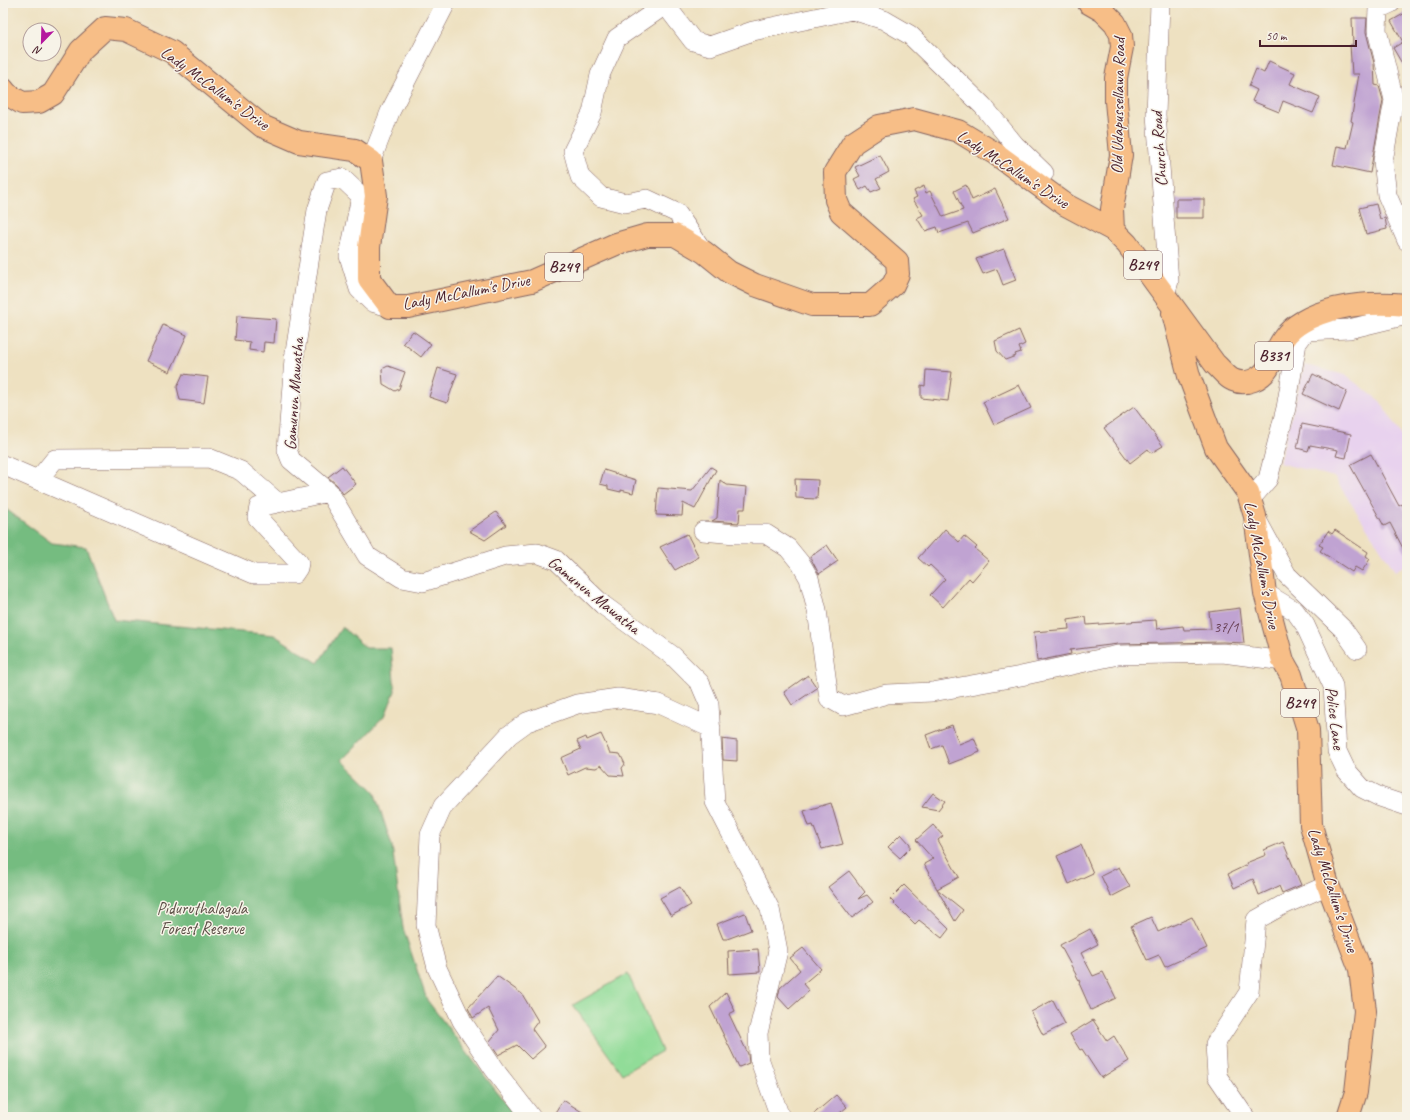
<svg xmlns="http://www.w3.org/2000/svg" width="1410" height="1120" viewBox="0 0 1410 1120" font-family="Caveat,sans-serif">
	<rect width="100%" height="100%" fill="#f7f3e8"/>
	<filter id="ink" filterUnits="userSpaceOnUse"><feTurbulence type="fractalNoise" baseFrequency=".025" numOctaves="2"/><feDisplacementMap in="SourceGraphic" scale="8" xChannelSelector="R" yChannelSelector="G"/><feConvolveMatrix kernelMatrix="1 2 1 2 8 2 1 2 1" color-interpolation-filters="sRGB"/></filter>
	<filter id="wash" filterUnits="userSpaceOnUse"><feTurbulence type="fractalNoise" baseFrequency=".012" numOctaves="4" result="noise"/><feDisplacementMap in="SourceGraphic" scale="16" xChannelSelector="R" yChannelSelector="G"/><feGaussianBlur stdDeviation="0.9" result="paint"/><feColorMatrix in="noise" values="0 0 0 0 0 0 0 0 0 0 0 0 0 0 0 0 0 1.4 0 .05"/><feComposite in="paint" operator="in"/></filter>
	<g filter="url(#wash)">
		<rect width="100%" height="100%" fill="#eee1c1"/>
		<path fill="#e8d2ee" d="M 1305,365 L 1345,375 L 1380,401 L 1407,443 L 1407,564 L 1395,571 L 1334,477 L 1279,463 Z"/>
		<path fill="#91dc98" stroke="#6e7e62" d="M 628,974 L 662,1051 L 622,1074 L 573,1005 Z"/>
		<path fill="#74bc80" stroke="#5f6e56" d="M 3,507 L 52,543 L 86,547 L 114,620 L 274,635 L 318,663 L 342,627 L 366,648 L 391,648 L 395,691 L 385,716 L 342,760 L 374,791 L 392,846 L 403,928 L 427,1000 L 516,1117 L 3,1117 Z"/>
		<g id="blocks">
			<path fill="#c0a3d2" d="M 1407,12 L 1407,72 L 1393,48 L 1403,42 L 1391,21 Z
				M 1352,18 L 1367,18 L 1366,32 L 1374,63 L 1375,85 L 1379,86 L 1383,100 L 1370,173 L 1333,165 L 1337,146 L 1347,148 L 1353,122 L 1351,121 L 1359,74 L 1352,74 L 1350,45 L 1353,45 Z
				M 1269,61 L 1295,73 L 1290,84 L 1320,97 L 1313,113 L 1283,101 L 1279,112 L 1252,101 L 1257,90 L 1249,86 L 1256,69 L 1264,73 Z
				M 880,155 L 889,172 L 876,179 L 881,188 L 871,192 L 867,186 L 860,190 L 854,179 L 860,176 L 855,167 Z
				M 966,185 L 972,200 L 995,189 L 1009,218 L 973,233 L 968,223 L 939,233 L 937,227 L 925,231 L 917,218 L 923,215 L 913,199 L 917,197 L 914,191 L 924,186 L 926,193 L 930,191 L 943,217 L 963,210 L 954,191 Z
				M 1176,199 L 1204,199 L 1204,218 L 1176,218 Z
				M 1376,204 L 1380,219 L 1385,218 L 1387,229 L 1366,234 L 1359,208 Z
				M 1004,249 L 1016,280 L 1003,285 L 997,269 L 983,274 L 976,259 Z
				M 237,316 L 276,319 L 274,343 L 264,342 L 263,352 L 249,350 L 250,342 L 235,340 Z
				M 163,325 L 187,335 L 170,372 L 146,361 Z
				M 1019,330 L 1025,344 L 1019,347 L 1021,352 L 1015,354 L 1016,356 L 1005,360 L 997,351 L 995,341 Z
				M 413,331 L 431,344 L 421,357 L 403,343 Z
				M 388,366 L 405,372 L 399,389 L 395,391 L 383,384 L 382,369 Z
				M 438,368 L 457,374 L 447,403 L 429,397 Z
				M 926,370 L 952,372 L 948,401 L 921,398 L 921,385 L 925,386 Z
				M 183,374 L 208,377 L 204,403 L 180,400 L 177,387 Z
				M 1313,374 L 1347,391 L 1339,411 L 1303,394 Z
				M 1019,385 L 1031,408 L 994,425 L 983,402 Z
				M 1134,407 L 1163,446 L 1151,453 L 1148,449 L 1130,463 L 1104,428 Z
				M 1302,424 L 1351,434 L 1346,458 L 1336,456 L 1338,450 L 1310,445 L 1308,451 L 1297,448 Z
				M 1371,454 L 1399,506 L 1402,504 L 1407,515 L 1407,556 L 1390,523 L 1384,526 L 1350,465 Z
				M 342,466 L 356,484 L 343,494 L 337,485 L 328,477 Z
				M 711,467 L 716,470 L 695,509 L 683,503 L 682,516 L 656,515 L 658,488 L 692,491 Z
				M 604,470 L 636,480 L 633,493 L 621,490 L 621,492 L 608,489 L 608,486 L 600,484 Z
				M 795,479 L 818,480 L 817,499 L 796,498 Z
				M 720,480 L 727,485 L 747,487 L 745,509 L 740,509 L 739,523 L 712,521 L 717,518 Z
				M 496,512 L 506,525 L 485,540 L 469,531 Z
				M 945,529 L 959,542 L 964,536 L 977,547 L 975,549 L 989,561 L 972,581 L 969,578 L 943,607 L 930,595 L 945,579 L 930,565 L 928,567 L 918,558 L 934,540 L 935,541 Z
				M 1335,530 L 1368,552 L 1366,556 L 1370,559 L 1362,571 L 1355,567 L 1352,572 L 1320,551 L 1323,547 L 1319,545 L 1328,531 L 1332,534 Z
				M 687,534 L 699,557 L 675,570 L 660,547 Z
				M 827,545 L 838,561 L 819,574 L 810,557 Z
				M 1240,608 L 1244,643 L 1223,642 L 1118,644 L 1070,650 L 1071,654 L 1037,661 L 1034,632 L 1069,629 L 1068,620 L 1086,617 L 1087,625 L 1156,620 L 1157,629 L 1183,626 L 1184,630 L 1211,629 L 1209,612 Z
				M 808,675 L 817,688 L 792,705 L 784,692 Z
				M 952,725 L 959,744 L 974,738 L 980,752 L 949,764 L 942,745 L 931,749 L 926,735 Z
				M 601,734 L 610,753 L 620,754 L 625,764 L 622,768 L 624,776 L 610,775 L 601,765 L 596,768 L 585,767 L 568,775 L 561,758 L 581,749 L 577,741 L 586,737 L 587,740 Z
				M 722,739 L 737,741 L 737,761 L 723,760 Z
				M 933,793 L 945,801 L 938,810 L 922,807 Z
				M 831,803 L 843,844 L 822,849 L 813,825 L 809,826 L 804,811 Z
				M 933,825 L 943,836 L 938,840 L 959,877 L 937,889 L 924,864 L 933,859 L 916,840 Z
				M 901,834 L 910,844 L 910,848 L 900,858 L 888,847 Z
				M 1283,842 L 1301,885 L 1282,893 L 1279,886 L 1259,895 L 1253,879 L 1234,888 L 1228,874 L 1247,865 L 1246,863 L 1266,855 L 1264,850 Z
				M 1081,845 L 1093,873 L 1069,884 L 1057,856 Z
				M 1119,867 L 1130,887 L 1111,897 L 1101,876 Z
				M 849,871 L 865,892 L 858,899 L 867,895 L 873,902 L 852,918 L 828,887 Z
				M 904,885 L 949,929 L 942,938 L 919,920 L 915,924 L 890,899 Z
				M 680,887 L 691,905 L 671,916 L 660,898 Z
				M 937,889 L 963,910 L 955,921 Z
				M 745,913 L 751,930 L 727,939 L 723,939 L 717,924 Z
				M 1151,917 L 1158,932 L 1192,917 L 1207,948 L 1165,967 L 1159,955 L 1147,960 L 1131,926 Z
				M 1090,929 L 1098,944 L 1081,953 L 1093,976 L 1103,972 L 1116,998 L 1091,1010 L 1079,983 L 1080,982 L 1060,945 Z
				M 803,948 L 821,969 L 803,984 L 809,991 L 789,1009 L 778,997 L 780,988 L 800,970 L 790,958 Z
				M 758,949 L 760,972 L 729,974 L 728,951 Z
				M 497,976 L 522,994 L 538,1021 L 532,1029 L 545,1047 L 531,1059 L 517,1045 L 498,1055 L 489,1042 L 499,1030 L 488,1008 L 473,1018 L 468,1008 Z
				M 726,992 L 735,1011 L 729,1014 L 748,1054 L 749,1063 L 739,1067 L 710,1007 Z
				M 1053,1000 L 1065,1024 L 1043,1035 L 1031,1012 Z
				M 1093,1020 L 1107,1041 L 1114,1036 L 1129,1061 L 1101,1078 L 1082,1049 L 1080,1050 L 1070,1034 Z
				M 836,1095 L 847,1107 L 835,1117 L 810,1117 Z
				M 563,1100 L 590,1117 L 552,1117 Z"/>
		</g>
	</g>
	<g filter="url(#ink)">
		<use href="#blocks" fill-opacity="0" stroke="#836360" stroke-width="1"/>
		<g fill="none" stroke-linecap="round" stroke-linejoin="round">
			<defs>
				<path id="minor" d="M 664,3 L 693,41 L 710,46 L 753,31 L 852,10 L 884,20 L 910,35 L 983,106 L 1015,145 L 1044,173
					M 1160,3 L 1156,115 L 1169,281 L 1165,295
					M 1391,3 L 1378,9 L 1377,30 L 1394,100 L 1383,161 L 1387,195 L 1407,241
					M 665,5 L 617,38 L 600,75 L 592,113 L 573,151 L 580,177 L 601,197 L 625,203 L 647,199 L 677,213 L 703,251
					M 371,161 L 390,112 L 446,3
					M 390,307 L 372,302 L 359,289 L 349,256 L 361,196 L 342,178 L 327,181 L 317,210 L 294,359 L 287,450 L 291,460 L 329,492 L 367,556 L 402,578 L 423,582 L 505,556 L 537,553 L 556,560 L 603,605 L 673,656 L 700,683 L 709,704 L 715,802 L 770,909 L 778,951 L 758,1033 L 759,1058 L 780,1117
					M 3,465 L 254,574 L 294,574 L 298,568 L 299,563 L 257,517 L 259,507 L 329,492
					M 38,480 L 55,459 L 209,458 L 241,471 L 277,502
					M 1248,493 L 1256,493 L 1268,479 L 1286,408 L 1297,343 L 1306,331 L 1349,329 L 1407,315
					M 1257,520 L 1287,575 L 1343,629 L 1357,649
					M 703,531 L 735,534 L 766,534 L 788,548 L 801,564 L 809,578 L 817,610 L 829,698 L 843,706 L 887,694 L 932,692 L 1021,676 L 1118,655 L 1223,653 L 1283,661
					M 1265,593 L 1295,611 L 1305,625 L 1333,686 L 1337,751 L 1346,770 L 1362,788 L 1380,797 L 1407,806
					M 531,1117 L 494,1069 L 462,1021 L 437,968 L 426,925 L 430,835 L 443,806 L 509,735 L 527,722 L 577,704 L 618,698 L 659,704 L 711,728
					M 1245,1117 L 1217,1076 L 1215,1044 L 1249,992 L 1256,920 L 1281,906 L 1328,885"/>
				<path id="major" d="M 1089,3 L 1103,11 L 1115,23 L 1121,35 L 1122,47 L 1116,78 L 1116,101 L 1121,155 L 1112,209 L 1113,230
					M 3,89 L 7,94 L 22,103 L 39,102 L 53,94 L 81,50 L 105,28 L 126,30 L 172,52 L 262,126 L 299,142 L 355,150 L 371,161 L 376,196 L 369,247 L 369,279 L 390,307 L 408,307 L 532,281 L 616,244 L 647,235 L 675,235 L 704,252 L 729,272 L 755,285 L 812,305 L 870,305 L 893,285 L 898,274 L 897,261 L 841,212 L 836,200 L 835,172 L 853,143 L 879,126 L 914,119 L 958,131 L 996,154 L 1066,205 L 1113,230 L 1127,244 L 1141,263 L 1215,364 C 1221,369 1226,377 1233,380 C 1246,386 1261,379 1268,368 C 1274,358 1277,347 1284,338 C 1289,331 1295,326 1302,322 C 1333,304 1373,302 1407,305
					M 1173,313 L 1189,376 L 1216,448 L 1248,493 L 1255,516 L 1265,593 L 1283,661 L 1291,675 L 1308,730 L 1311,825 L 1328,885 L 1360,969 L 1365,1011 L 1356,1092 L 1348,1117"/>
			</defs>
			<use href="#minor" stroke="#836360" stroke-width="20"/>
			<use href="#major" stroke="#836360" stroke-width="24"/>
			<use href="#minor" stroke="#fff" stroke-width="19"/>
			<use href="#major" stroke="#f7be87" stroke-width="22"/>
		</g>
	</g>
	<g text-anchor="middle" dominant-baseline="central" stroke-width="3" stroke-linejoin="round" paint-order="stroke">
		<g font-size="15" fill="#684055">
			<text x="1226" y="627">37/1</text>
		</g>
		<g fill="#f7f3e8" stroke="#7e5f64" stroke-width="1">
			<rect x="1124" y="251" width="38" height="28" rx="3"/>
			<rect x="545" y="253" width="38" height="28" rx="3"/>
			<rect x="1255" y="342" width="38" height="28" rx="3"/>
			<rect x="1281" y="689" width="38" height="28" rx="3"/>
		</g>
		<g font-size="16" font-weight="bold" fill="#4a1f2b">
			<text x="1143" y="265">B249</text>
			<text x="564" y="267">B249</text>
			<text x="1274" y="356">B331</text>
			<text x="1300" y="703">B249</text>
		</g>
		<g font-size="17" fill="#4a1f2b" stroke="#f7f3e8">
			<text transform="translate(215 88) rotate(36)">Lady McCallum's Drive</text>
			<text transform="translate(1118 106) rotate(-89)">Old Udapussellawa Road</text>
			<text transform="translate(1159 149) rotate(-94)">Church Road</text>
			<text transform="translate(1013 169) rotate(33)">Lady McCallum's Drive</text>
			<text transform="translate(466 292) rotate(-11)">Lady McCallum's Drive</text>
			<text transform="translate(294 394) rotate(-86)">Gamunun Mawatha</text>
			<text transform="translate(1262 565) rotate(79)">Lady McCallum's Drive</text>
			<text transform="translate(594 595) rotate(39)">Gamunun Mawatha</text>
			<text transform="translate(1335 718) rotate(83)">Police Lane</text>
			<text transform="translate(1333 890) rotate(72)">Lady McCallum's Drive</text>
		</g>
		<g font-size="17" fill="#5c4e46" stroke="#f7f3e8">
			<text x="202" y="908">Piduruthalagala<tspan x="202" dy="20">Forest Reserve</tspan></text>
		</g>
	</g>
	<rect width="1410" height="1120" fill="none" stroke="#f7f3e8" stroke-width="16"/>
	<g transform="translate(42 42) rotate(203)"><circle r="19" fill="#f7f3e8" stroke="#b29e9c"/>
	<path d="M0-3L7 15L0 10L-7 15Z" fill="#b5179e"/>
	<text y="-6" font-size="11" font-weight="bold" text-anchor="middle" fill="#4a1f2b">N</text>
	</g>
	<path d="M1260 40v6h96v-6" fill="none" stroke="#4a1f2b" stroke-width="2"/>
	<text x="1266" y="40" font-size="12" fill="#4a1f2b" stroke="#f7f3e8" stroke-width="3" paint-order="stroke">50 m</text>
</svg>
